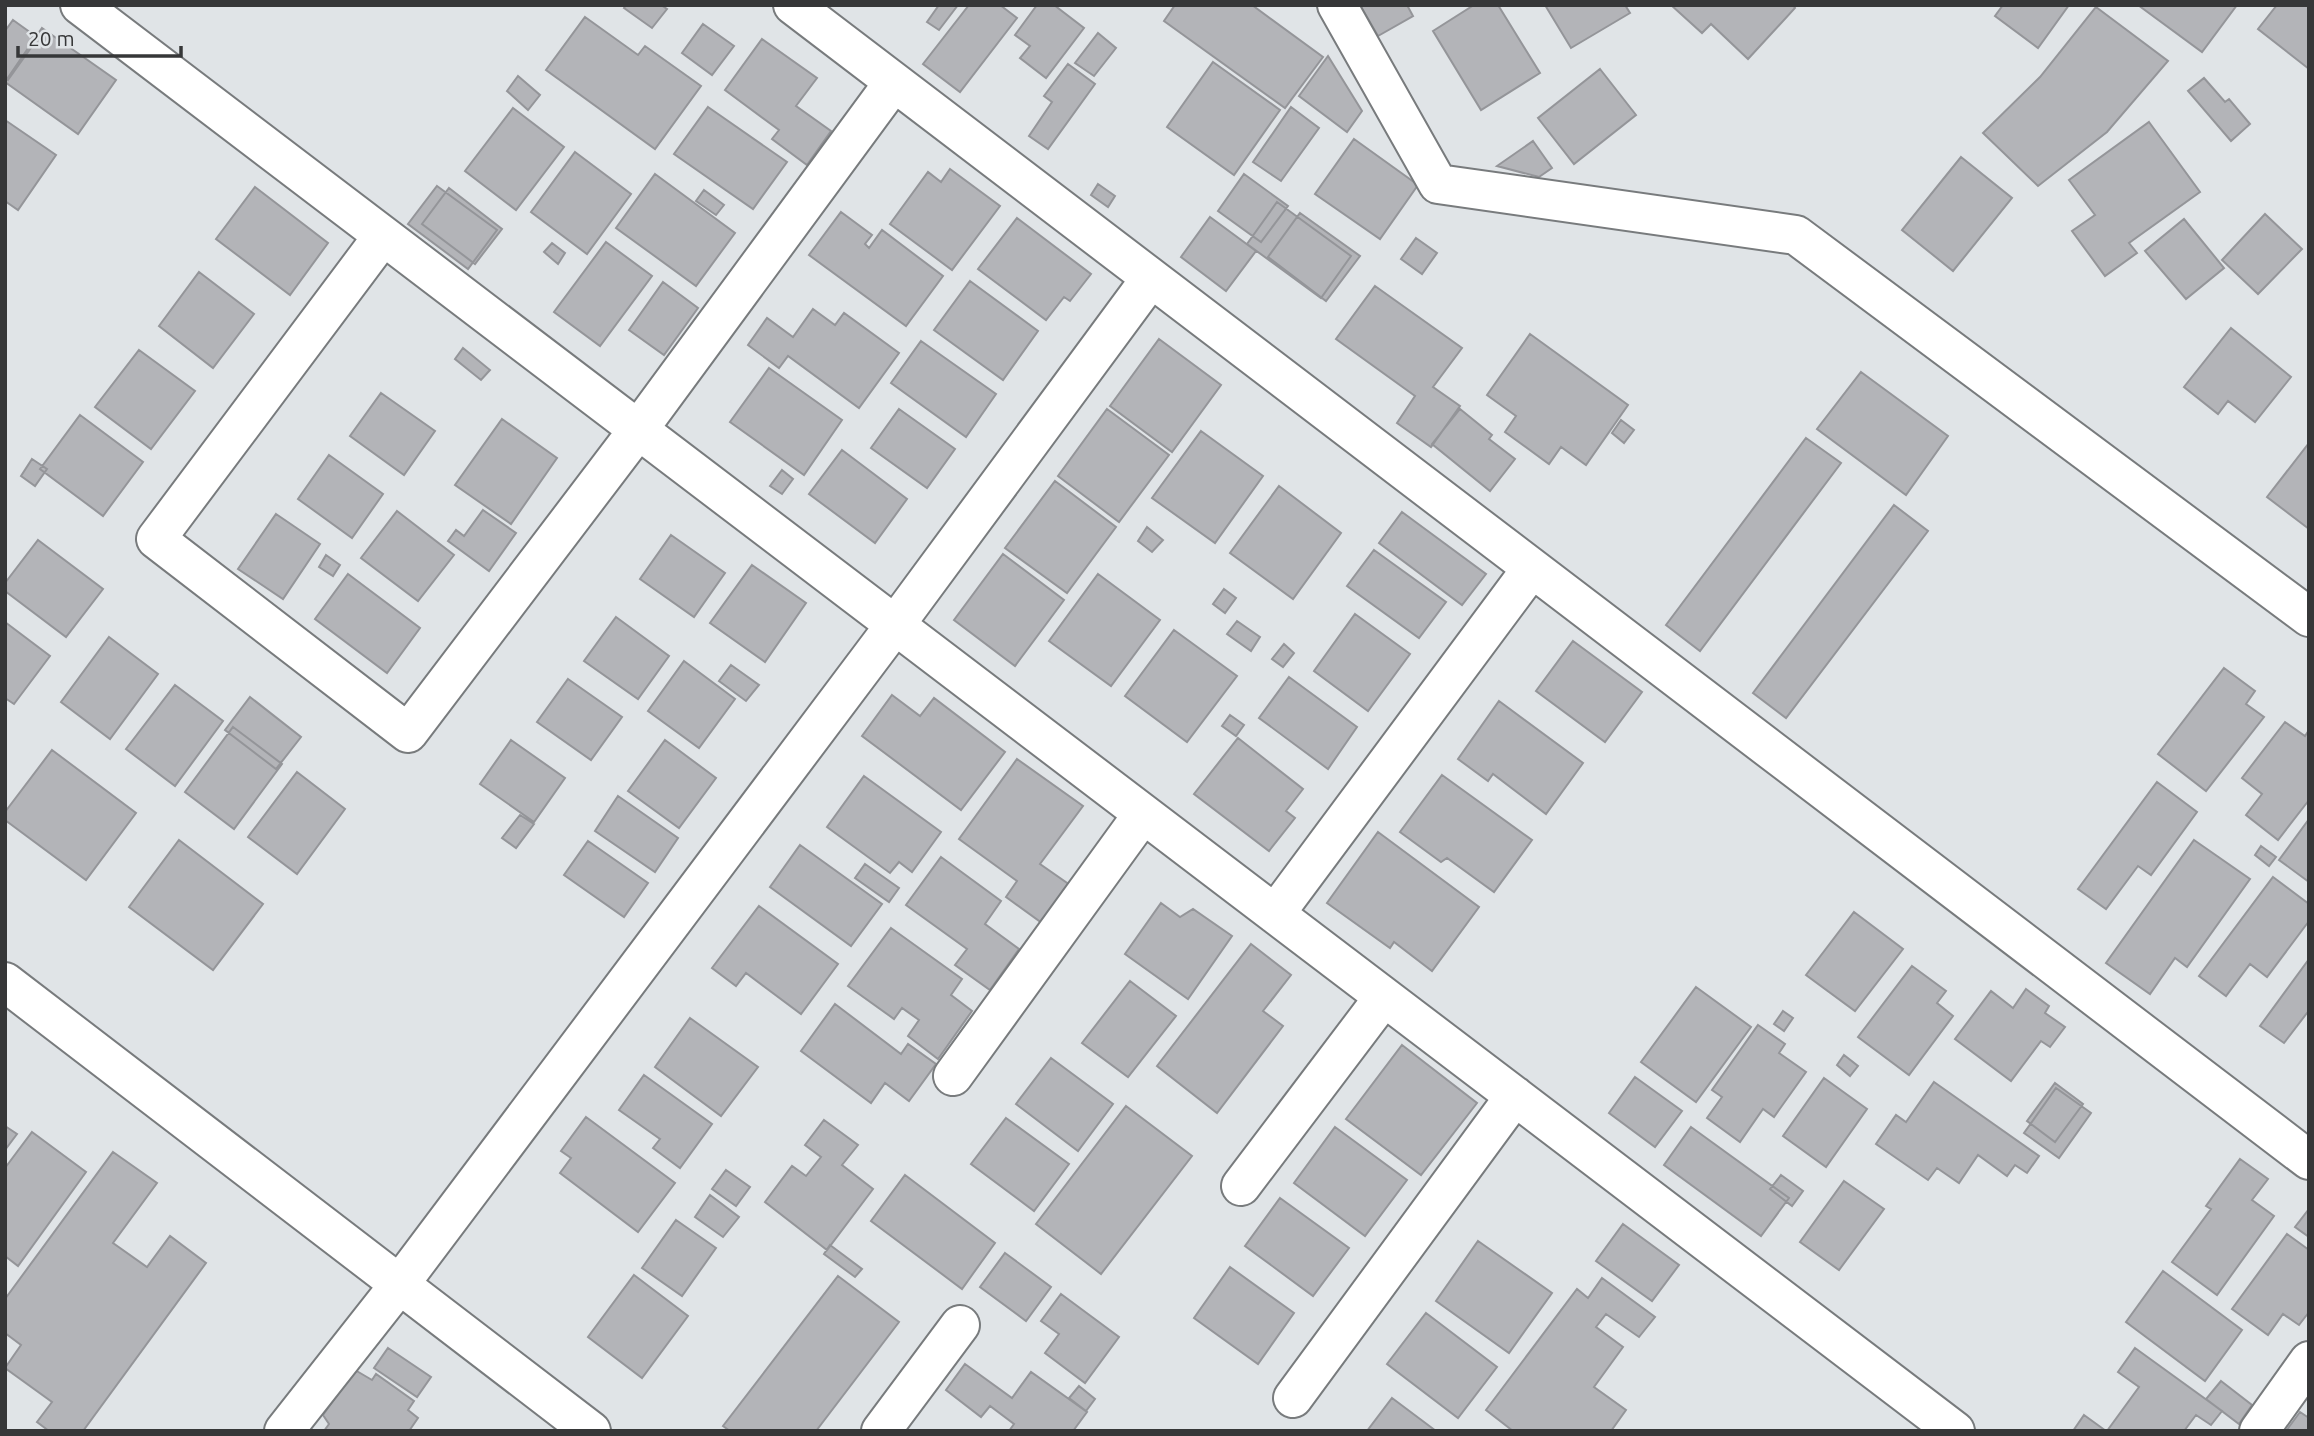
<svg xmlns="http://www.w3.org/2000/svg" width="2314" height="1436" viewBox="0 0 2314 1436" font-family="Ubuntu,sans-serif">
	<rect width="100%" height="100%" fill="#e0e4e7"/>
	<path fill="#b3b4b8" stroke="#949599" stroke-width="2" d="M 626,5 L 661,5 L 667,9 L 652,28 L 624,8 Z
		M 939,5 L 958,5 L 939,30 L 927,22 Z
		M 969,5 L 1000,5 L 1017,18 L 960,92 L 923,64 Z
		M 1037,5 L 1054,5 L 1084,28 L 1046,78 L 1020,58 L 1030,46 L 1015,35 Z
		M 1175,5 L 1252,5 L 1323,57 L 1285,108 L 1164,21 Z
		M 1360,5 L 1407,5 L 1413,16 L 1378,36 Z
		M 1474,5 L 1498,5 L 1540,73 L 1481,110 L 1433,31 Z
		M 1545,5 L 1625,5 L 1630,13 L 1571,48 Z
		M 1671,5 L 1793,5 L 1795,8 L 1748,59 L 1711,24 L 1702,33 Z
		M 2003,5 L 2069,5 L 2038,48 L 1995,16 Z
		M 2138,5 L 2237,5 L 2202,52 Z
		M 2277,5 L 2309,5 L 2309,69 L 2258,29 Z
		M 2096,7 L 2168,61 L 2107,132 L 2038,186 L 1983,133 L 2040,77 Z
		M 585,17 L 638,55 L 645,46 L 701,86 L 655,149 L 546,70 Z
		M 13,20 L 38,38 L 8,80 L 5,78 L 5,31 Z
		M 703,24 L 734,46 L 712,75 L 682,53 Z
		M 42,28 L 116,80 L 78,134 L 5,82 Z
		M 1098,33 L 1116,48 L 1094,76 L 1075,63 Z
		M 762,39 L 817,78 L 796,106 L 831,131 L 807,165 L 772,139 L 779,130 L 725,90 Z
		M 1328,56 L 1362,111 L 1347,132 L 1299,96 Z
		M 1213,62 L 1280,110 L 1234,175 L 1167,127 Z
		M 1068,64 L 1095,84 L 1048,149 L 1029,136 L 1052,102 L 1044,96 Z
		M 1600,69 L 1636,115 L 1574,164 L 1538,118 Z
		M 518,76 L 540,95 L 528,110 L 507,91 Z
		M 2204,78 L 2225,102 L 2229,99 L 2250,124 L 2231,141 L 2188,91 Z
		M 708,107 L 787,162 L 753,209 L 674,154 Z
		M 1291,107 L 1319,128 L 1281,181 L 1253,162 Z
		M 513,108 L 564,147 L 516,210 L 465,171 Z
		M 5,120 L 56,155 L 18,210 L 5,201 Z
		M 2149,122 L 2200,192 L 2129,243 L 2137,253 L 2105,276 L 2072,231 L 2095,215 L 2069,180 Z
		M 1354,139 L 1418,185 L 1380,239 L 1315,194 Z
		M 1533,141 L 1552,168 L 1539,177 L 1497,166 Z
		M 575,152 L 631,194 L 587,254 L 531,212 Z
		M 1961,157 L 2012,198 L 1953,271 L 1902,230 Z
		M 950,169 L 1000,206 L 952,270 L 890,224 L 928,172 L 941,182 Z
		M 655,174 L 735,233 L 696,286 L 616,228 Z
		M 1244,174 L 1288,206 L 1261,242 L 1218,211 Z
		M 1098,184 L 1115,196 L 1108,207 L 1091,195 Z
		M 437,186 L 497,230 L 468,269 L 408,224 Z
		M 255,187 L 328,243 L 290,295 L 216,239 Z
		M 449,188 L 502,229 L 475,264 L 422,224 Z
		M 704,190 L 724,205 L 716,215 L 696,201 Z
		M 1277,202 L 1351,256 L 1321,298 L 1247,244 Z
		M 841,212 L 872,235 L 865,244 L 869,248 L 882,230 L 943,276 L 906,326 L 809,255 Z
		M 1300,213 L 1360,256 L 1326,301 L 1268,257 Z
		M 2265,214 L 2302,249 L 2258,294 L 2222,260 Z
		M 1210,217 L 1256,251 L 1226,291 L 1181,257 Z
		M 1017,218 L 1091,274 L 1070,301 L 1064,297 L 1046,320 L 978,269 Z
		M 2184,219 L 2224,268 L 2186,299 L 2145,251 Z
		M 1416,238 L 1437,253 L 1422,274 L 1401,259 Z
		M 606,242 L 652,276 L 600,346 L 554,312 Z
		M 552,243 L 565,253 L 558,264 L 544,252 Z
		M 199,272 L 254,314 L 213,368 L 159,326 Z
		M 970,281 L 1038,331 L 1003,380 L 934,330 Z
		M 663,282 L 698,308 L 664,355 L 629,330 Z
		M 1375,286 L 1462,348 L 1433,387 L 1460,406 L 1431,447 L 1397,423 L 1415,396 L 1336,339 Z
		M 813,309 L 835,325 L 844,313 L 899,353 L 859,408 L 788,356 L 779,368 L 748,345 L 767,318 L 793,337 Z
		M 2231,328 L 2291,377 L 2255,422 L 2228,401 L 2218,414 L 2184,387 Z
		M 1530,334 L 1628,405 L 1586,465 L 1561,447 L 1549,464 L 1505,432 L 1516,416 L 1487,395 Z
		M 1159,339 L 1221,385 L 1172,452 L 1110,406 Z
		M 921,341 L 996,394 L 966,437 L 891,383 Z
		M 463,348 L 490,370 L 481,380 L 455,359 Z
		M 139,350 L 195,391 L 151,449 L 95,407 Z
		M 769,368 L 842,420 L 804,475 L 730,422 Z
		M 1861,372 L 1948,436 L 1906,495 L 1817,429 Z
		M 381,393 L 435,431 L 404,475 L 350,436 Z
		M 899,409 L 955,449 L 927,488 L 871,448 Z
		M 1107,409 L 1169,455 L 1119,522 L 1058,476 Z
		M 1460,409 L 1492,435 L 1489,439 L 1515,459 L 1490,491 L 1432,444 Z
		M 80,415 L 143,462 L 103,516 L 40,469 Z
		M 502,419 L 557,458 L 511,524 L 455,485 Z
		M 1621,420 L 1634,430 L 1624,443 L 1612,433 Z
		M 1201,431 L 1263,476 L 1215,543 L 1152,498 Z
		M 1806,438 L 1841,463 L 1700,651 L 1666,625 Z
		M 2309,443 L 2309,529 L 2267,497 Z
		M 842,450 L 907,499 L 875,543 L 809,494 Z
		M 329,455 L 383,494 L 352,538 L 298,499 Z
		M 32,459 L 47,469 L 35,486 L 21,476 Z
		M 782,470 L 793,479 L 782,494 L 770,486 Z
		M 1055,481 L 1116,527 L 1067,593 L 1005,548 Z
		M 1279,486 L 1341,533 L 1293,599 L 1230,553 Z
		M 1894,505 L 1928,531 L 1786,718 L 1753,693 Z
		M 483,510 L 516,533 L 489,571 L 448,541 L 456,530 L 464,536 Z
		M 397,511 L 454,555 L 418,601 L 361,558 Z
		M 1402,512 L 1486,574 L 1462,605 L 1379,543 Z
		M 276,514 L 320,544 L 283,599 L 238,569 Z
		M 1147,527 L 1163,540 L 1152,552 L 1138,541 Z
		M 671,535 L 725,573 L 694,617 L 640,579 Z
		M 38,540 L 103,589 L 66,637 L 5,591 L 5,583 Z
		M 1374,550 L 1446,602 L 1419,638 L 1347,586 Z
		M 1003,554 L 1064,600 L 1015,666 L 954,620 Z
		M 326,555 L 340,565 L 333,576 L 319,567 Z
		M 752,565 L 806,603 L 765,662 L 710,623 Z
		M 348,574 L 420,628 L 387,673 L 315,619 Z
		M 1098,574 L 1160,620 L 1111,686 L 1049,641 Z
		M 1224,589 L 1236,598 L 1225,613 L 1213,604 Z
		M 1355,614 L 1410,654 L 1368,711 L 1314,671 Z
		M 616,617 L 669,656 L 638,699 L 584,661 Z
		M 1237,621 L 1260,637 L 1251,651 L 1227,634 Z
		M 5,622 L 50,656 L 14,704 L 5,698 Z
		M 1174,630 L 1237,676 L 1187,742 L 1125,696 Z
		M 109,637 L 158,674 L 110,739 L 61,702 Z
		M 1573,641 L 1642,692 L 1605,742 L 1536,691 Z
		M 1284,644 L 1294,653 L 1283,667 L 1272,659 Z
		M 684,661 L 735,699 L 699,748 L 648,711 Z
		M 731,665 L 759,685 L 746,701 L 719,681 Z
		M 2224,668 L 2255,691 L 2246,704 L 2264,717 L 2206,791 L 2158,754 Z
		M 1289,677 L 1357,727 L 1328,769 L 1259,718 Z
		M 568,679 L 622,717 L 591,760 L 537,722 Z
		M 175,685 L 223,721 L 175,786 L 126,749 Z
		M 892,695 L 920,716 L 934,698 L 1005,752 L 961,810 L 862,736 Z
		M 250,697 L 301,737 L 276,769 L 225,730 Z
		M 1499,701 L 1583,763 L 1546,814 L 1493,774 L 1488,781 L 1458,759 Z
		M 1230,715 L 1244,725 L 1236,736 L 1222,726 Z
		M 2285,722 L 2305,736 L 2309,730 L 2309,800 L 2278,840 L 2246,815 L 2262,794 L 2242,778 Z
		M 233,727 L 282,764 L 234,829 L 185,792 Z
		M 1238,738 L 1303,789 L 1286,811 L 1295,818 L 1269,851 L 1194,794 Z
		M 511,740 L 565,778 L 534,822 L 480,784 Z
		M 665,740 L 716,778 L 679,828 L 628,791 Z
		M 52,750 L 136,813 L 86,880 L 5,820 L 5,812 Z
		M 1017,759 L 1083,806 L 1040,864 L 1070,885 L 1042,923 L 1006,897 L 1017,881 L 959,839 Z
		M 297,772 L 345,809 L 297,874 L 248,837 Z
		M 1442,775 L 1532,840 L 1494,892 L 1447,858 L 1441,862 L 1400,832 Z
		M 864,776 L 941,832 L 912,872 L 899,862 L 890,873 L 827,827 Z
		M 2157,782 L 2197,812 L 2151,875 L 2138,866 L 2106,909 L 2078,889 Z
		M 618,796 L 678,838 L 655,872 L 595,831 Z
		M 520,815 L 534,824 L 516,848 L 502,838 Z
		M 2309,819 L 2309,882 L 2279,860 Z
		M 1378,832 L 1479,907 L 1432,971 L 1394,942 L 1390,948 L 1327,903 Z
		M 179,840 L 263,904 L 213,970 L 129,907 Z
		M 2194,840 L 2250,879 L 2187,967 L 2175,958 L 2150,994 L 2106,963 Z
		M 588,841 L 648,883 L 624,917 L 564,875 Z
		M 800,845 L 882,904 L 851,946 L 770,887 Z
		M 2261,846 L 2276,857 L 2269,866 L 2255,855 Z
		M 941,857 L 1001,901 L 985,924 L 1019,949 L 990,990 L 955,965 L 967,949 L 906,905 Z
		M 865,864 L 899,888 L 889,902 L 855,878 Z
		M 2273,877 L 2309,904 L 2309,921 L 2267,977 L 2250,964 L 2226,996 L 2199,976 Z
		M 1161,903 L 1180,917 L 1193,909 L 1232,936 L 1188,999 L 1125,954 Z
		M 759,906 L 838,964 L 801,1014 L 746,973 L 736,986 L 712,968 Z
		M 1854,912 L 1903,949 L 1855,1011 L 1806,975 Z
		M 891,928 L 962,979 L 951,995 L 972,1011 L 938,1059 L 908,1036 L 919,1020 L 902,1008 L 894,1019 L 848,986 Z
		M 1251,944 L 1291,975 L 1263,1011 L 1283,1026 L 1217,1113 L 1157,1066 Z
		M 2309,959 L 2309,1014 L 2307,1013 L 2284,1043 L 2260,1026 Z
		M 1912,966 L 1946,991 L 1937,1003 L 1953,1016 L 1909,1075 L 1858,1037 Z
		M 1130,981 L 1176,1016 L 1128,1077 L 1082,1043 Z
		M 1696,987 L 1751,1027 L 1696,1102 L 1641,1062 Z
		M 2026,989 L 2049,1006 L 2045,1013 L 2065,1027 L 2050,1047 L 2041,1041 L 2011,1081 L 1955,1039 L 1991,991 L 2013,1008 Z
		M 835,1004 L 901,1054 L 908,1044 L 936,1064 L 909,1101 L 885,1083 L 871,1103 L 801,1051 Z
		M 1783,1011 L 1793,1018 L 1784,1031 L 1774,1024 Z
		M 690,1018 L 758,1067 L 721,1116 L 655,1067 Z
		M 1758,1025 L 1785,1044 L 1779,1053 L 1806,1072 L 1774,1117 L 1763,1109 L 1740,1142 L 1707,1118 L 1722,1097 L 1712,1090 Z
		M 1402,1045 L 1477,1103 L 1421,1175 L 1346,1119 Z
		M 1844,1055 L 1858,1066 L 1850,1076 L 1837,1065 Z
		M 1051,1058 L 1113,1104 L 1078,1151 L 1016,1104 Z
		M 644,1075 L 712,1124 L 680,1168 L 653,1148 L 660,1139 L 619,1110 Z
		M 1635,1077 L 1682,1111 L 1655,1147 L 1609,1113 Z
		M 1824,1078 L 1867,1109 L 1826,1167 L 1783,1136 Z
		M 1934,1082 L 2039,1156 L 2027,1173 L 2015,1165 L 2007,1176 L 1978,1155 L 1959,1183 L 1937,1168 L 1928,1180 L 1876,1144 L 1896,1115 L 1906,1122 Z
		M 2055,1083 L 2083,1104 L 2055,1142 L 2027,1121 Z
		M 2056,1088 L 2091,1113 L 2059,1158 L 2024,1133 Z
		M 1126,1106 L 1192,1156 L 1101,1274 L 1036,1224 Z
		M 586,1117 L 675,1183 L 638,1232 L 560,1173 L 571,1158 L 561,1151 Z
		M 1006,1118 L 1069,1164 L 1034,1211 L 971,1164 Z
		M 824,1120 L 858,1145 L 842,1165 L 873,1189 L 827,1250 L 765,1202 L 792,1166 L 806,1176 L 821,1157 L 805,1145 Z
		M 5,1126 L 17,1134 L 5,1150 Z
		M 1335,1127 L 1407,1180 L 1365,1236 L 1294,1183 Z
		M 1691,1127 L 1789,1198 L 1761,1236 L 1664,1165 Z
		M 32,1132 L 86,1172 L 18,1266 L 5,1256 L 5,1168 Z
		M 113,1152 L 157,1183 L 113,1243 L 147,1267 L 170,1236 L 206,1263 L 83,1431 L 49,1431 L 37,1422 L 52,1402 L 5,1368 L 21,1345 L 5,1333 L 5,1299 Z
		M 2240,1159 L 2268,1179 L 2252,1200 L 2274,1216 L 2217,1295 L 2172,1262 L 2211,1209 L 2206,1206 Z
		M 726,1170 L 750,1187 L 736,1206 L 712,1189 Z
		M 905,1175 L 995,1243 L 962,1289 L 871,1221 Z
		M 1781,1175 L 1803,1191 L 1792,1206 L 1770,1189 Z
		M 1844,1181 L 1884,1209 L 1839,1270 L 1800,1242 Z
		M 710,1195 L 739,1217 L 723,1237 L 695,1217 Z
		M 1280,1198 L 1349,1248 L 1313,1296 L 1245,1246 Z
		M 2309,1209 L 2309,1237 L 2295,1227 Z
		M 676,1220 L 716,1248 L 682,1296 L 642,1268 Z
		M 1623,1224 L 1679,1265 L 1652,1301 L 1596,1261 Z
		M 2287,1234 L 2309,1250 L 2309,1312 L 2299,1325 L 2283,1314 L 2268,1335 L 2232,1309 Z
		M 1478,1241 L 1552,1293 L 1509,1353 L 1436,1301 Z
		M 830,1245 L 862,1269 L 855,1277 L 824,1254 Z
		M 1005,1253 L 1051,1287 L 1026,1321 L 980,1287 Z
		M 1230,1267 L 1294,1313 L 1258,1364 L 1194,1318 Z
		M 2163,1271 L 2242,1330 L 2205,1381 L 2126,1322 Z
		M 634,1275 L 688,1316 L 642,1378 L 588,1337 Z
		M 838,1276 L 899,1322 L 816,1431 L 730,1431 L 723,1426 Z
		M 1602,1278 L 1655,1317 L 1639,1337 L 1606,1314 L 1596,1327 L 1623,1347 L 1594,1387 L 1626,1410 L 1611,1431 L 1513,1431 L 1486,1410 L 1577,1289 L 1588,1298 Z
		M 1061,1294 L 1119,1337 L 1085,1383 L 1045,1353 L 1059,1334 L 1041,1321 Z
		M 1426,1313 L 1497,1367 L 1458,1418 L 1387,1364 Z
		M 388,1348 L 431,1377 L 417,1397 L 374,1368 Z
		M 2135,1348 L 2222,1411 L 2211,1425 L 2196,1415 L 2184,1431 L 2107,1431 L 2139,1387 L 2118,1372 Z
		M 965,1364 L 1012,1398 L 1031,1372 L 1087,1412 L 1073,1431 L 1009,1431 L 1014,1424 L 990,1406 L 981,1417 L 946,1390 Z
		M 355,1370 L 372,1380 L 376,1374 L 414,1401 L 408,1410 L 418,1418 L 409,1431 L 324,1431 L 329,1424 L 323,1415 Z
		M 2221,1381 L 2252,1405 L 2239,1424 L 2206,1399 Z
		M 1079,1386 L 1095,1399 L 1086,1411 L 1069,1398 Z
		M 1392,1398 L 1436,1431 L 1367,1431 Z
		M 2300,1412 L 2309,1418 L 2309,1431 L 2286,1431 Z
		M 2084,1415 L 2106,1431 L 2073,1431 Z"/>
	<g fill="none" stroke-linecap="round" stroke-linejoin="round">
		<defs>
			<path id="street" d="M 80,5 L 1955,1431
				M 793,5 L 2309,1160
				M 1337,5 L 1438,184 L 1796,235 L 2309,617
				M 383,236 L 156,539 L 408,733 L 638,430 L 894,82
				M 1275,914 L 1532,568
				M 953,1076 L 1143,814
				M 1241,1186 L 1384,997
				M 1293,1398 L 1515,1096
				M 284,1431 L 399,1285 L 895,625 L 1151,278
				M 881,1431 L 960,1325
				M 2259,1431 L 2309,1361"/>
			<path id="secondary" d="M 5,982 L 591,1431"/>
		</defs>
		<use href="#street" stroke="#787b7d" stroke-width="42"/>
		<use href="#secondary" stroke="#787b7d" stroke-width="42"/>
		<use href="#street" stroke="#fff" stroke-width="38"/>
		<use href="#secondary" stroke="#fff" stroke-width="38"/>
	</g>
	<rect width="2314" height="1436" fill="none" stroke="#363738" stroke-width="14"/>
	<path d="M18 46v10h163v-10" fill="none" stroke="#363738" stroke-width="3.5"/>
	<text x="28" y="46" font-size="21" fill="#363738" stroke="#e0e4e7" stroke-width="5" paint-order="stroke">20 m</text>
</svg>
